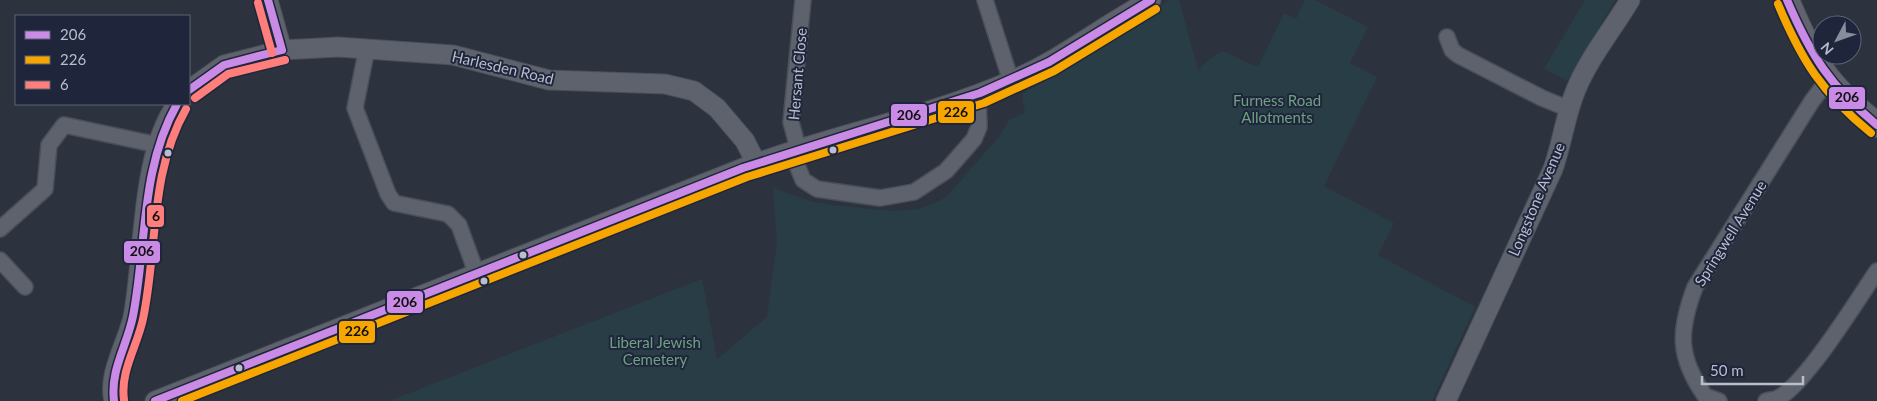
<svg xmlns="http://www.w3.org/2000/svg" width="1877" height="401" viewBox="0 0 1877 401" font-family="Lato,sans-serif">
	<rect width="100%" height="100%" fill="#2d323f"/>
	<path fill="#293d46" d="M 1170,0 L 1179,0 L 1198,70 L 1212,57 L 1222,51 L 1258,67 L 1284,13 L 1296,19 L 1305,0 L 1315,0 L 1368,27 L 1350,63 L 1377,77 L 1324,186 L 1394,223 L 1378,255 L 1475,307 L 1432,401 L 389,401 L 702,279 L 717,359 L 767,317 L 777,243 L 773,188 L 810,201 L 833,205 L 893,211 L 919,209 L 939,201 L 947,196 L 999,137 L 1009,120 L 1025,113 L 1022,94 C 1073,66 1119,29 1170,0 Z
		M 1585,0 L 1615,0 L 1568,81 L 1544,69 Z"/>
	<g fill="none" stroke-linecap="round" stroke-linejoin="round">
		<defs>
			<path id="minor" d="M 985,0 L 1011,81
				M 1447,37 L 1452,50 L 1458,55 L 1542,98 L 1569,109
				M 367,48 L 355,108 L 388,194 L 394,203 L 448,214 L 459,225 L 476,272
				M 798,148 L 791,122 L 803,0
				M 791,150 L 803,180 L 817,189 L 880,198 L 914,192 L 946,171 L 974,139 L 979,127 L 978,94
				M 0,229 L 45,189 L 49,145 L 64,125 L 158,145
				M 0,260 L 25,287
				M 1705,396 C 1678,357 1678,332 1695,287 L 1812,101 L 1828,80
				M 1705,396 L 1719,401
				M 1766,401 C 1770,400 1774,400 1778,398 C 1805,385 1858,299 1877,271"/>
			<path id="tertiary" d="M 268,0 L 282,50
				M 189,90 L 224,65 L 282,50 L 338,47 L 453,55 L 549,80 L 665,84 L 694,91 L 717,108 L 745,141 L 756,163
				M 114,401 C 107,374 127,344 133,317 C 145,255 140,155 177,104
				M 155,401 L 743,168 C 831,135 926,118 1013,80 C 1064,58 1103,25 1151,0
				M 1446,401 L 1553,169 C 1562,144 1565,117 1575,92 C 1588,59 1612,30 1630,0"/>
			<path id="primary" d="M 1787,0 C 1812,60 1825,84 1877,125"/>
		</defs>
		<use href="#minor" stroke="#4a4e58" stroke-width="18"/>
		<use href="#tertiary" stroke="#4a4e58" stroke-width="21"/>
		<use href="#primary" stroke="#4b4f5b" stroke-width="26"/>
		<use href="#minor" stroke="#5e626c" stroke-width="15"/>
		<use href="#tertiary" stroke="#5e626c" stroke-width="19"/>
		<use href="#primary" stroke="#61646d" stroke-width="24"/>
		<defs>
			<path id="bus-1" d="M 268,0 L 282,50
				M 1787,0 C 1811,56 1830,86 1877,125
				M 189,90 L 224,65 L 282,50
				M 114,401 C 110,370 127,346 133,316 C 147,244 140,170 177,104
				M 155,401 L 743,168 L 980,93 L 1049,62 L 1151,0"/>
			<path id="bus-2" d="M 1778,4 C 1802,61 1822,93 1871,133
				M 182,401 L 747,177 L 984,103 L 1054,71 L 1156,9"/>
			<path id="bus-3" d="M 258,3 L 272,53
				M 195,98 L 228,74 L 285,60
				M 124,400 C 120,371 137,347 143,319 C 158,248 149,174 186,109"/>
		</defs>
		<use href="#bus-1" stroke="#1f263b" stroke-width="11"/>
		<use href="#bus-2" stroke="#1f263b" stroke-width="11"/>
		<use href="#bus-3" stroke="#1f263b" stroke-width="11"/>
		<use href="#bus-1" stroke="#ca8be6" stroke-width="8"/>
		<use href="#bus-2" stroke="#f7a600" stroke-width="8"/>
		<use href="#bus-3" stroke="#fd7e7b" stroke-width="8"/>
	</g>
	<g fill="#b9bece" stroke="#1f263b" stroke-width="2">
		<circle cx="833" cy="150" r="4.5"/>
		<circle cx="168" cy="153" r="4.5"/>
		<circle cx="523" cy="255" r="4.5"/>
		<circle cx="484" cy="281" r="4.5"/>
		<circle cx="239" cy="368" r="4.5"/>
	</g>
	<g text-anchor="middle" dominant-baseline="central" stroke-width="4" stroke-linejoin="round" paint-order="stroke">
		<g font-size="15" fill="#b9bece" stroke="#1f263b">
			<text transform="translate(503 67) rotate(13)">Harlesden Road</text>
			<text transform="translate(797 74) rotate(-85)">Hersant Close</text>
			<text transform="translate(1536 199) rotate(-67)">Longstone Avenue</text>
			<text transform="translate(1730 233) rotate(-58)">Springwell Avenue</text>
		</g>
		<g font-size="15" fill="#6ea181" stroke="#1f263b">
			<text x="1277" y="100">Furness Road<tspan x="1277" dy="17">Allotments</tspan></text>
			<text x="655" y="342">Liberal Jewish<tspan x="655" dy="17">Cemetery</tspan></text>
		</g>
	</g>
	<g stroke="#1f263b" stroke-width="2">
		<rect x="1828" y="86" width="38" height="24" rx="5" fill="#ca8be6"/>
		<rect x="937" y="100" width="38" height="24" rx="5" fill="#f7a600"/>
		<rect x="890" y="103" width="38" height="24" rx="5" fill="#ca8be6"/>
		<rect x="146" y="204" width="19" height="24" rx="5" fill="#fd7e7b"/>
		<rect x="123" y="240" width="38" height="24" rx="5" fill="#ca8be6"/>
		<rect x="386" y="290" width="38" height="24" rx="5" fill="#ca8be6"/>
		<rect x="338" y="320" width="38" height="24" rx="5" fill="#f7a600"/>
	</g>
	<g font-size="14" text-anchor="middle" font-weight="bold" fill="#111">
		<text x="1847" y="102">206</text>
		<text x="956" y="117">226</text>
		<text x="909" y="120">206</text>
		<text x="156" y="221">6</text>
		<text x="142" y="256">206</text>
		<text x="405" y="307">206</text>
		<text x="357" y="336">226</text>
	</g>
	<rect x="15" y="15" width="175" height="90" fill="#1f263b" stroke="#5d6376"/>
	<rect x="25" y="31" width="25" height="8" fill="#ca8be6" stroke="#5d6376"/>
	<text x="60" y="40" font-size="15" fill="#b9bece">206</text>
	<rect x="25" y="56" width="25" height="8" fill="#f7a600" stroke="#5d6376"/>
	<text x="60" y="65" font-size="15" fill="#b9bece">226</text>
	<rect x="25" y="81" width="25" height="8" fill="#fd7e7b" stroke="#5d6376"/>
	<text x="60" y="90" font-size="15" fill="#b9bece">6</text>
	<g transform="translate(1837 40) rotate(229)"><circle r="24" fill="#1f263b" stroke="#5d6376"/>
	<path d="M0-4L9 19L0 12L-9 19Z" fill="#888d9c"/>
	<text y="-8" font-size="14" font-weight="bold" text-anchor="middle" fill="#b9bece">N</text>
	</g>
	<path d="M1702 376v8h101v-8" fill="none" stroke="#b9bece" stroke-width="2.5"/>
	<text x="1710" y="376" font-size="15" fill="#b9bece" stroke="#1f263b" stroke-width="4" paint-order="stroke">50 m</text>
</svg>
